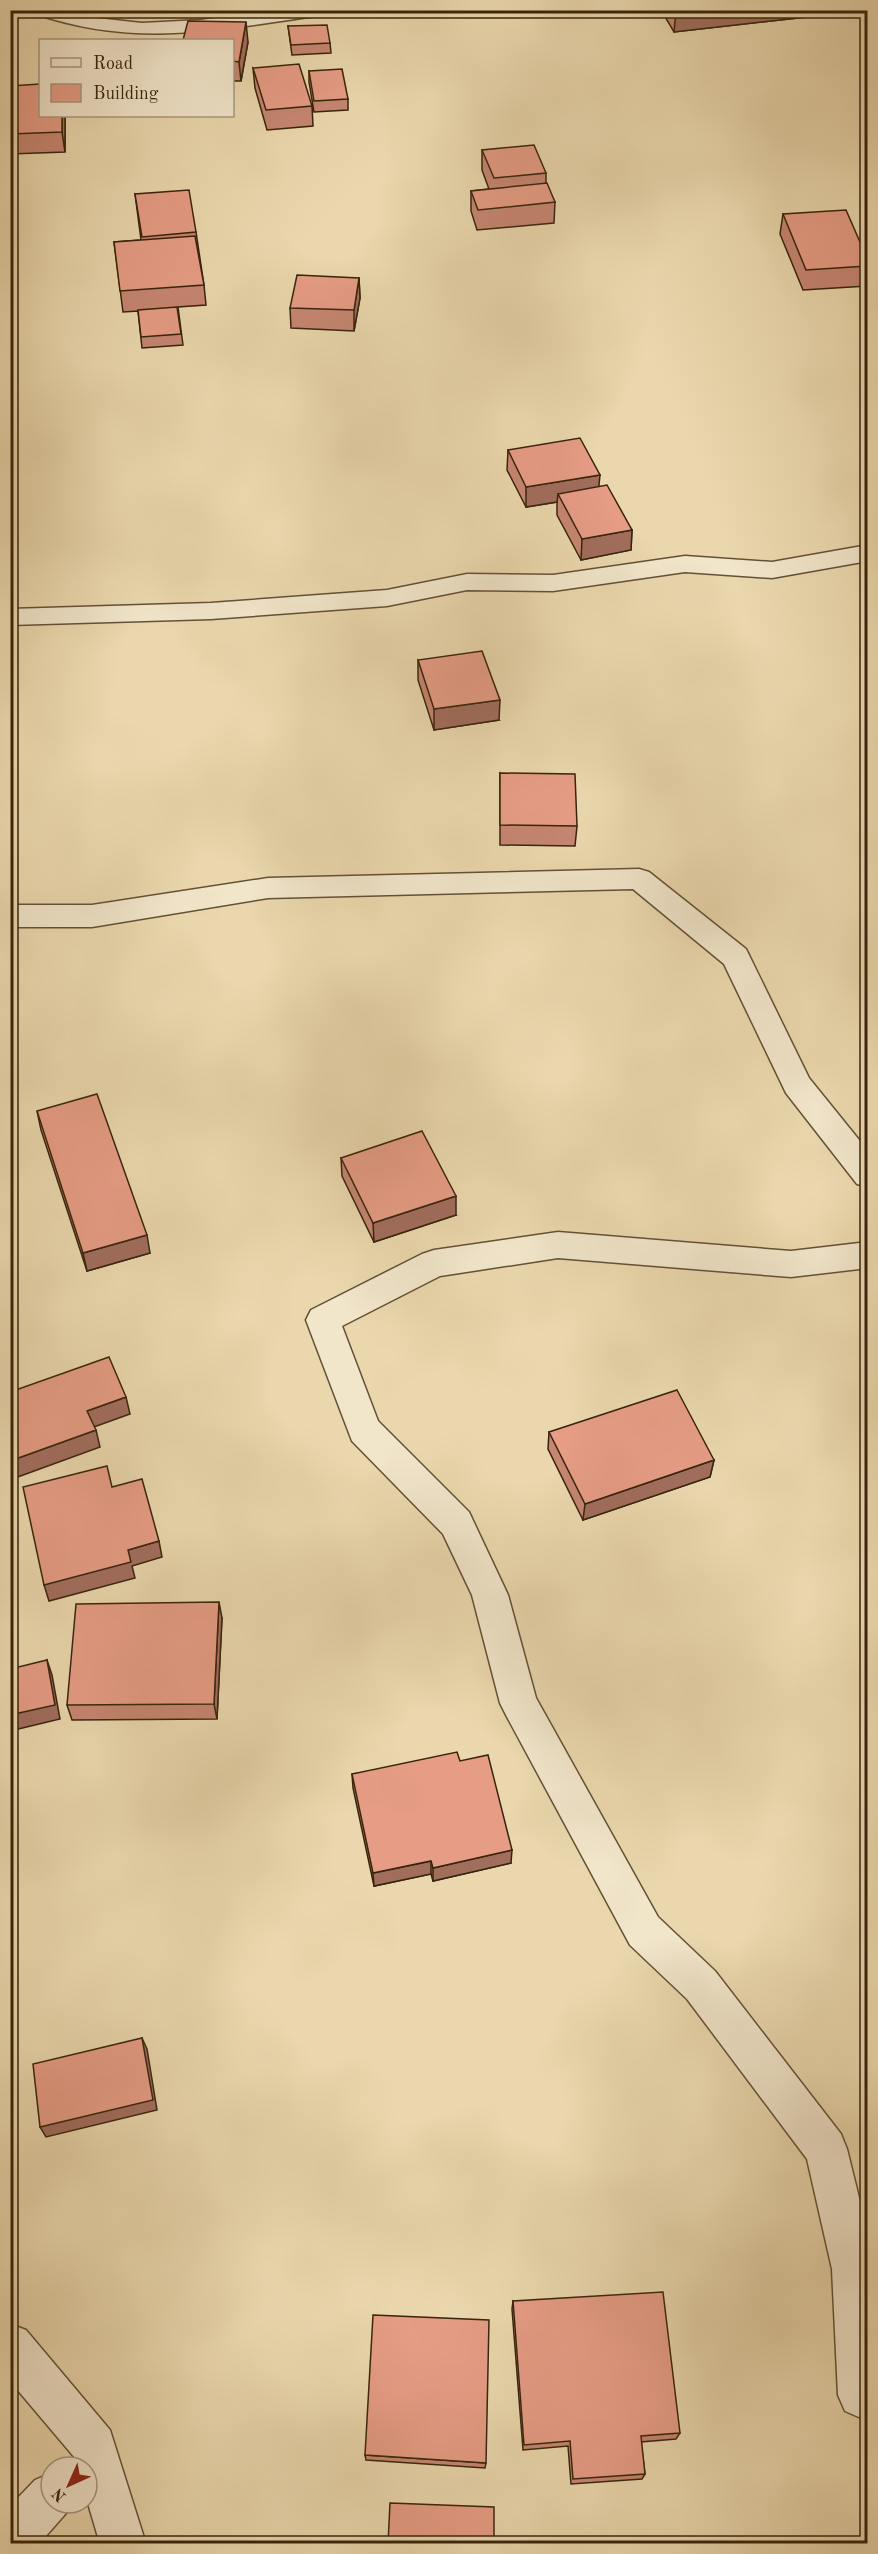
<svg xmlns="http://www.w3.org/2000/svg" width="878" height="2554" viewBox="0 0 878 2554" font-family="'Old Standard TT',serif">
	<rect width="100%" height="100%" fill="#ead7ad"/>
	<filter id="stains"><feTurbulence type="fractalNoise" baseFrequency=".00333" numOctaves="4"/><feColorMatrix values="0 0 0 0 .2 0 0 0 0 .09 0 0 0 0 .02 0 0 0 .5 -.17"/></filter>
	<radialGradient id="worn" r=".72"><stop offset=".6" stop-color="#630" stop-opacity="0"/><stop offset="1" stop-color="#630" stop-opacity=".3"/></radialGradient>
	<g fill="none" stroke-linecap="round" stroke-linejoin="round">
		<defs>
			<path id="minor" d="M 34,10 L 64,10 L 87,17 L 142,23 L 201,20 L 271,10 L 325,10 L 323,14 L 316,16 C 215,30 136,48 36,14 Z
				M 868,545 L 868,561 L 772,578 L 685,572 L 553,591 L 467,590 L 387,606 L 211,619 L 10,625 L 10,609 L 211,603 L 387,590 L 467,574 L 553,575 L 685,556 L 772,562 Z
				M 639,869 L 649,872 L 746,949 L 809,1078 L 868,1151 L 868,1187 L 857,1184 L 786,1093 L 724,964 L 633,889 L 268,898 L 92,927 L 10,927 L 10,905 L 92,905 L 268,878 Z
				M 558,1232 L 791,1251 L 868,1242 L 868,1268 L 791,1277 L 558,1258 L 440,1276 L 342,1326 L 378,1421 L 469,1512 L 508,1595 L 536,1698 L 658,1917 L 715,1971 L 841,2134 L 847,2149 L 868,2234 L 868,2415 L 861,2418 L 845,2411 L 838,2395 L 832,2269 L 807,2159 L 687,1999 L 630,1945 L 506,1715 L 500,1703 L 472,1595 L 443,1534 L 352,1441 L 306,1320 L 311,1310 L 422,1254 L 434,1250 Z
				M 10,2324 L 26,2330 L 110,2430 L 146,2544 L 100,2544 L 87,2500 L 87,2467 L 77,2467 L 75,2458 L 10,2381 Z
				M 51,2473 L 51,2503 L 71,2503 L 67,2512 L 39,2544 L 10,2544 L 10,2506 L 35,2480 Z"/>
		</defs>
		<use href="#minor" stroke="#645134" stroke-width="3"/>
		<use href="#minor" fill="#f1e5ca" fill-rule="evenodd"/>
	</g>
	<path fill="#c68672" stroke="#38240c" stroke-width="1.5" d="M 661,10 L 817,10 L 816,16 L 674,32 Z
		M 288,26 L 330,43 L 331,53 L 292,55 Z
		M 232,40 L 248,42 L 241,81 L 232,81 Z
		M 253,68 L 312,106 L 313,126 L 267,130 L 255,88 Z
		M 309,71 L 348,99 L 348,110 L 314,112 L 309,82 Z
		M 10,86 L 65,116 L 65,152 L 10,154 Z
		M 482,150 L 546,173 L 546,184 L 555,202 L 554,223 L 477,230 L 471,211 L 471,191 L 489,189 L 482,170 Z
		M 135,194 L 196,232 L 204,285 L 206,305 L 178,307 L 183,345 L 142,348 L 138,311 L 123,312 L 114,242 L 141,240 Z
		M 783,214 L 867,258 L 867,286 L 803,290 L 780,234 Z
		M 359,278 L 360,298 L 354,331 L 291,328 L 290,308 Z
		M 508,450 L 599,487 L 632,530 L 631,550 L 581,560 L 557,515 L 557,502 L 526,507 L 507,470 Z
		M 418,660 L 499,720 L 434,730 L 418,680 Z
		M 500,773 L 577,826 L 575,846 L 500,845 Z
		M 37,1111 L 150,1253 L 87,1271 L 41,1130 Z
		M 341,1158 L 456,1215 L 374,1242 L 342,1176 Z
		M 549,1432 L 714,1460 L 710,1477 L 583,1520 L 548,1449 Z
		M 222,1618 L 217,1719 L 72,1720 L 67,1705 Z
		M 460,1761 L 511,1863 L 433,1881 L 431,1874 L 374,1886 L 353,1788 L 352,1774 Z
		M 513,2301 L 680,2433 L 676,2439 L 641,2442 L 645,2474 L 642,2479 L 571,2484 L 568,2446 L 523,2450 L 512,2309 Z
		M 365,2455 L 486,2463 L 485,2468 L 366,2460 Z"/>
	<path fill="#a16d5d" stroke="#38240c" stroke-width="1.5" d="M 676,10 L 817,10 L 816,16 L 674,32 Z
		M 246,22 L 248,42 L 241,81 L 239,62 Z
		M 62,116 L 65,116 L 65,152 L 62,132 Z
		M 359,278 L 360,298 L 354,331 L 354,310 Z
		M 600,475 L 598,495 L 558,494 L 557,502 L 526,507 L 526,487 Z
		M 632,530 L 631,550 L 581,560 L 582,539 Z
		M 500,700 L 499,720 L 434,730 L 434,709 Z
		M 456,1196 L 456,1215 L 374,1242 L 373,1223 Z
		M 147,1235 L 150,1253 L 87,1271 L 83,1253 Z
		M 126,1397 L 130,1414 L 91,1428 L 87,1411 Z
		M 96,1430 L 100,1447 L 15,1478 L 10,1461 Z
		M 714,1460 L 710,1477 L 583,1520 L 585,1504 Z
		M 159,1541 L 162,1557 L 132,1566 L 135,1578 L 49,1601 L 44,1585 L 128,1550 Z
		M 219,1602 L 222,1618 L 217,1719 L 214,1704 Z
		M 47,1660 L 52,1675 L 60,1719 L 10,1731 L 10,1715 Z
		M 512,1850 L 511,1863 L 433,1881 L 433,1868 Z
		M 431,1861 L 431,1874 L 374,1886 L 373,1873 Z
		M 142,2038 L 147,2049 L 157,2110 L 46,2137 L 40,2127 Z"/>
	<path fill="#e69c85" stroke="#38240c" stroke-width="1.5" d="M 188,21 L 246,22 L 239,62 L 232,61 L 232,40 L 183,40 Z
		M 327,25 L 330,43 L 291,45 L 288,26 Z
		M 299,64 L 312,106 L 266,110 L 253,68 Z
		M 342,69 L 348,99 L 314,101 L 309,71 Z
		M 40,84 L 40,116 L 62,116 L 62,132 L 10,134 L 10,86 Z
		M 534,145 L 546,173 L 494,178 L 482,150 Z
		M 547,183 L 555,202 L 478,210 L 471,191 Z
		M 189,190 L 196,232 L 142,237 L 135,194 Z
		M 846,210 L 867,258 L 867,266 L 806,270 L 783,214 Z
		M 195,236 L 204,285 L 120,291 L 114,242 Z
		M 297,275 L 359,278 L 354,310 L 290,308 Z
		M 177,307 L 181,334 L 141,337 L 138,310 Z
		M 580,438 L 600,475 L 526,487 L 508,450 Z
		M 607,485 L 632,530 L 582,539 L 558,494 Z
		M 482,651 L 500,700 L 434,709 L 418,660 Z
		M 500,773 L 575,774 L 577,826 L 500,825 Z
		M 97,1094 L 147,1235 L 83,1253 L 37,1111 Z
		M 422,1131 L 456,1196 L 373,1223 L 341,1158 Z
		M 109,1357 L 126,1397 L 87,1411 L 96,1430 L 10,1461 L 10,1392 Z
		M 677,1390 L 714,1460 L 585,1504 L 549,1432 Z
		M 107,1466 L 112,1487 L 142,1479 L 159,1541 L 128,1550 L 131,1562 L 44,1585 L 23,1487 Z
		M 219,1602 L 214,1704 L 67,1705 L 76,1604 Z
		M 47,1660 L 55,1705 L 10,1715 L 10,1669 Z
		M 457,1752 L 460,1761 L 488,1755 L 512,1850 L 433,1868 L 431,1861 L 373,1873 L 352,1774 Z
		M 142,2038 L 153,2100 L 40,2127 L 33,2064 Z
		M 663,2292 L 680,2433 L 641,2436 L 645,2474 L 573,2479 L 570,2441 L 524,2445 L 513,2301 Z
		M 373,2315 L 489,2320 L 486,2463 L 365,2455 Z
		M 390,2503 L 494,2507 L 494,2544 L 388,2544 Z"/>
	<rect width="878" height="2554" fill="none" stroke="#ead7ad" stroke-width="36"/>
	<rect x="12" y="12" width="854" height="2530" fill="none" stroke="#38240c" stroke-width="3"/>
	<rect x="18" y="18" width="842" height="2518" fill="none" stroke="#38240c" stroke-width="1.5"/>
	<rect x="39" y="39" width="195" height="78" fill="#f1e5ca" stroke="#a7987e" stroke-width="1.5"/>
	<rect x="51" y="58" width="30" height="9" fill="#f1e5ca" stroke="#a7987e" stroke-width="1.5"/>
	<text x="93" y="69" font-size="18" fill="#38240c">Road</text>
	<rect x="51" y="84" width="30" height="18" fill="#e69c85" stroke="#a7987e" stroke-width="1.5"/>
	<text x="93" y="99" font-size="18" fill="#38240c">Building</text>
	<g transform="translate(69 2485) rotate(225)"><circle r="28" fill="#f1e5ca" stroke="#a7987e" stroke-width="1.5"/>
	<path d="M0-4.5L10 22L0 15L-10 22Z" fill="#8f2418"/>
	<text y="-9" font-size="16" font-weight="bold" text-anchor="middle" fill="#38240c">N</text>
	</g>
	<rect width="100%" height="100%" filter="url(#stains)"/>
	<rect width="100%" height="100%" fill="url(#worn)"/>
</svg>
